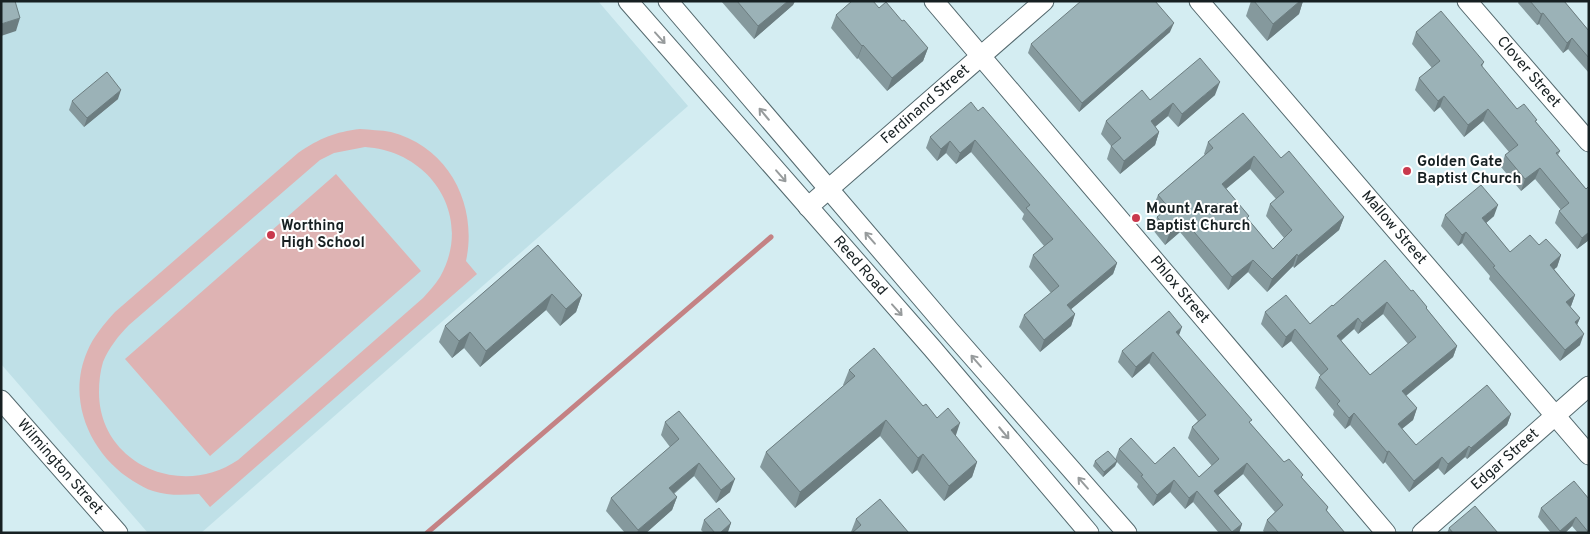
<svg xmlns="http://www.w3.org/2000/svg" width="1590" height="534" viewBox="0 0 1590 534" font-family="Overpass,sans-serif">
	<rect width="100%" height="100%" fill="#d4edf2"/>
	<path fill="#bfe0e7" d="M 1,1 L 598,1 L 688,106 L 201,533 L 148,533 L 1,364 Z"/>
	<path fill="#deb3b3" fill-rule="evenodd" d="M 360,129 C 370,130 381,130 391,132 C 449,147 478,205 466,261 L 477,274 L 210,507 L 199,494 C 184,495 168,496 153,491 C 146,489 140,485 133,481 C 91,455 66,401 87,352 C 93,337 104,324 115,312 L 298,153 C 320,138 335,132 360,129 ZM 365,147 C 431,151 474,217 440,277 C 435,285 429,291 423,298 L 238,460 C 181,499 99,464 99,392 C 99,382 100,372 103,362 C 109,348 118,336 129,325 L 320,160 L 334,153 Z
		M 336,174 L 421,271 L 210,456 L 125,359 Z"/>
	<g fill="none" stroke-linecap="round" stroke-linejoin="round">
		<path stroke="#c48284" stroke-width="5" d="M 427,533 L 771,237"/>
		<defs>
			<g id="minor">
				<path id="s1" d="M 628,1 L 932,348 L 1089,533"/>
				<path d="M 668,1 L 950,331 L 1127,533"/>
				<path id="s2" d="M 934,1 L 1386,533"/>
				<path id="s3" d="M 1199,1 L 1589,455"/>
				<path id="s4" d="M 1467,1 L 1589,142"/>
				<path id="s5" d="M 808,207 L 1044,1"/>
				<path id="s6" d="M 1,400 L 118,533"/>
				<path id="s7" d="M 1422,533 L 1589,386"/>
			</g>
		</defs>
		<use href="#minor" stroke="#54696e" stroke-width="21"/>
		<use href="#minor" stroke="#fff" stroke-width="19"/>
	</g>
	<path fill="#85999d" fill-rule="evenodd" d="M 721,1 L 795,1 L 793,5 L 754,39 Z
		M 1251,1 L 1303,1 L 1299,14 L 1267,41 L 1246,16 Z
		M 1519,1 L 1564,1 L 1589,31 L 1589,73 L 1568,49 L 1563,53 L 1539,24 L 1537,25 L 1518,3 Z
		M 879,8 L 902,21 L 928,48 L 923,61 L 887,91 L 858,58 L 857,59 L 831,28 L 836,15 Z
		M 1170,32 L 1079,112 L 1028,53 L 1031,44 Z
		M 1416,32 L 1484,62 L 1482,67 L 1517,109 L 1536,122 L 1560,151 L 1558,155 L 1586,189 L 1589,186 L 1589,240 L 1577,249 L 1555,223 L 1559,211 L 1561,210 L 1535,179 L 1521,191 L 1501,167 L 1505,155 L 1509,152 L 1483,121 L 1464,137 L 1440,107 L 1434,112 L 1415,90 L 1419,78 L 1432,68 L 1412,44 Z
		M 1215,95 L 1178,127 L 1168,116 L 1155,127 L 1159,132 L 1155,145 L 1120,174 L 1107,159 L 1111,146 L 1101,134 L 1106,121 L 1150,100 Z
		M 118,99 L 84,127 L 69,110 L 72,101 Z
		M 978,111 L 1117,263 L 1113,274 L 1071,309 L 1075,314 L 1071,326 L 1040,352 L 1019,327 L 1024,315 L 1051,293 L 1029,267 L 1033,255 L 1044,246 L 1022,219 L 1024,214 L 971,152 L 956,164 L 946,153 L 937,161 L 926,148 L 930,137 Z
		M 1208,142 L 1281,158 L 1344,217 L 1339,230 L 1294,268 L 1293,266 L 1267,292 L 1248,272 L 1228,290 L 1180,232 L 1165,245 L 1153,230 L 1157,217 L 1160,215 L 1153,207 L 1158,195 L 1205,155 L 1204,154 ZM 1250,169 L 1276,199 L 1270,204 L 1266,216 L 1284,238 L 1273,249 L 1248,219 L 1226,189 Z
		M 1445,215 L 1494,216 L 1486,223 L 1510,252 L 1539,245 L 1561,255 L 1557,267 L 1554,269 L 1575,295 L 1571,306 L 1570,307 L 1580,318 L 1577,325 L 1580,345 L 1560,361 L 1489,279 L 1490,276 L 1462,243 L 1458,246 L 1441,226 Z
		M 538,245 L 582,295 L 576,312 L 560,326 L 546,310 L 480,367 L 464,348 L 452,358 L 439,342 L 445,326 Z
		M 1411,291 L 1427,307 L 1426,308 L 1457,346 L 1453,357 L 1406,396 L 1417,408 L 1413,420 L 1402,429 L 1416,445 L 1511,414 L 1507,425 L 1467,459 L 1465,457 L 1444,475 L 1438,468 L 1409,492 L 1385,462 L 1383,464 L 1350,425 L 1345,429 L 1333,415 L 1334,411 L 1315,388 L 1319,377 L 1321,376 L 1291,341 L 1282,348 L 1261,324 L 1265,312 L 1310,324 L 1333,306 ZM 1383,314 L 1408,344 L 1370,375 L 1341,341 L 1354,329 L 1358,334 Z
		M 1179,335 L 1250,423 L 1284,462 L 1302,478 L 1328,507 L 1327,511 L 1345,533 L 1265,533 L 1263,531 L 1267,520 L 1275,512 L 1243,474 L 1218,495 L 1242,524 L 1239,533 L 1219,533 L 1193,502 L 1185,509 L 1170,492 L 1153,506 L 1137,487 L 1138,484 L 1117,462 L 1115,466 L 1103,477 L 1093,466 L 1095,461 L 1115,460 L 1119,449 L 1155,464 L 1199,477 L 1212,466 L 1188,438 L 1192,427 L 1198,421 L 1149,363 L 1132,378 L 1118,362 L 1122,351 Z
		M 849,370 L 923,406 L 937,418 L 955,436 L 977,462 L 972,477 L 944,501 L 917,470 L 912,474 L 880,436 L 795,508 L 760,467 L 766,452 L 844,386 L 843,385 Z
		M 665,422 L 730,492 L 716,503 L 694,476 L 674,494 L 677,497 L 672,510 L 646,533 L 625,533 L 606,511 L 611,498 L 670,447 L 661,435 Z
		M 1589,499 L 1589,533 L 1578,533 L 1572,526 L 1565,533 L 1551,533 L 1538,517 L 1541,508 Z
		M 856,519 L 909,533 L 852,533 L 851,532 Z
		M 704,520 L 731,523 L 727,533 L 704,533 L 701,530 Z
		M 1449,528 L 1498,533 L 1447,533 Z"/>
	<path fill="#6c7d80" d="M 788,1 L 795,1 L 793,5 L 754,39 L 758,26 Z
		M 1300,1 L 1303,1 L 1299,14 L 1267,41 L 1273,24 Z
		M 1543,13 L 1539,24 L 1537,25 L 1541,14 Z
		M 20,18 L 16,31 L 1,36 L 1,24 Z
		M 1174,23 L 1170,32 L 1079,112 L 1082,103 Z
		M 1572,38 L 1568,49 L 1563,53 L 1567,43 Z
		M 863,45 L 858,58 L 857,59 L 862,46 Z
		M 928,48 L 923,61 L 887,91 L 892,78 Z
		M 1220,82 L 1215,95 L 1178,127 L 1182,114 Z
		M 121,90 L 118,99 L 84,127 L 87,118 Z
		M 1444,96 L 1440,107 L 1434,112 L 1438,101 Z
		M 1173,103 L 1168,116 L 1146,134 L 1151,121 Z
		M 1488,109 L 1483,121 L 1464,137 L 1468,125 Z
		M 1159,132 L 1155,145 L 1120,174 L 1124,161 Z
		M 975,140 L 971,152 L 956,164 L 960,153 Z
		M 950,141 L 946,153 L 937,161 L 941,149 Z
		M 1254,156 L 1250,169 L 1217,196 L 1222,184 Z
		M 1540,168 L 1535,179 L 1521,191 L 1525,179 Z
		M 1498,205 L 1494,216 L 1478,230 L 1482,218 Z
		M 1344,217 L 1339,230 L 1294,268 L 1298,256 Z
		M 1184,220 L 1180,232 L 1165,245 L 1170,232 Z
		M 1466,232 L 1462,243 L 1458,246 L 1462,235 Z
		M 1589,232 L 1589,240 L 1577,249 L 1582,238 Z
		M 1297,254 L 1293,266 L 1267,292 L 1272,279 Z
		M 1561,255 L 1557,267 L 1546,276 L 1550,265 Z
		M 1253,260 L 1248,272 L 1228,290 L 1232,277 Z
		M 1117,263 L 1113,274 L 1063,316 L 1067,305 Z
		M 552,294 L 546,310 L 480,367 L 486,351 Z
		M 582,295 L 576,312 L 560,326 L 566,309 Z
		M 1575,295 L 1571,306 L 1562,314 L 1566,302 Z
		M 1387,302 L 1383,314 L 1358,334 L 1362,323 Z
		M 1075,314 L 1071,326 L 1040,352 L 1044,340 Z
		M 1358,318 L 1354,329 L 1333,347 L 1337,336 Z
		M 1580,318 L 1575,329 L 1575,322 Z
		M 1182,327 L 1178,338 L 1176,332 Z
		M 1295,329 L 1291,341 L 1282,348 L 1286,337 Z
		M 470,332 L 464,348 L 452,358 L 459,341 Z
		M 1584,334 L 1580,345 L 1560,361 L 1565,350 Z
		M 1457,346 L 1453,357 L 1398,402 L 1402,391 Z
		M 1153,352 L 1149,363 L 1132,378 L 1136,367 Z
		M 1417,408 L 1413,420 L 1394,435 L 1398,424 Z
		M 1354,413 L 1350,425 L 1345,429 L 1349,418 Z
		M 1511,414 L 1507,425 L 1467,459 L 1471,448 Z
		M 886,420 L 880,436 L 795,508 L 800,492 Z
		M 960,423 L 955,438 L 951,430 Z
		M 1469,446 L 1465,457 L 1444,475 L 1448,464 Z
		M 1389,451 L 1385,462 L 1383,464 L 1387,452 Z
		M 923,454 L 917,470 L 912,474 L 918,458 Z
		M 1442,457 L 1438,468 L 1409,492 L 1414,481 Z
		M 1117,461 L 1115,466 L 1103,477 L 1104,472 Z
		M 977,462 L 972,477 L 944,501 L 949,486 Z
		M 699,463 L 694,476 L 664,501 L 669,488 Z
		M 1247,463 L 1243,474 L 1210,502 L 1214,491 Z
		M 735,479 L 730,492 L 716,503 L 721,490 Z
		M 1174,480 L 1170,492 L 1153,506 L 1157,495 Z
		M 1197,491 L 1193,502 L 1185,509 L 1189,498 Z
		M 677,497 L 672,510 L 646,533 L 637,533 L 638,530 Z
		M 1576,517 L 1572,526 L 1565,533 L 1559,533 L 1560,531 Z
		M 731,523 L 728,532 L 720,533 Z
		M 1242,524 L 1239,533 L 1232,533 L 1232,532 Z"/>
	<path fill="#9bb2b7" stroke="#6c7d80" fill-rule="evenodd" d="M 1,1 L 15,1 L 20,18 L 1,24 Z
		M 737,1 L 788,1 L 758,26 Z
		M 852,1 L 873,1 L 879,8 L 886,2 L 902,21 L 904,20 L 928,48 L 892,78 L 863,45 L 862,46 L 836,15 Z
		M 1081,1 L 1155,1 L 1174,23 L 1082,103 L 1031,44 Z
		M 1254,1 L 1300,1 L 1273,24 Z
		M 1530,1 L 1564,1 L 1589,31 L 1589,58 L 1572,38 L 1567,43 L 1543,13 L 1541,14 Z
		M 1441,11 L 1484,62 L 1481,65 L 1517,109 L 1524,104 L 1537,120 L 1535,121 L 1560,151 L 1556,153 L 1586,189 L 1589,186 L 1589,232 L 1582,238 L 1559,211 L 1569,203 L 1540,168 L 1525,179 L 1505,155 L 1518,145 L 1488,109 L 1468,125 L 1444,96 L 1438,101 L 1419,78 L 1440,61 L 1416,32 Z
		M 1200,58 L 1220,82 L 1182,114 L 1173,103 L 1151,121 L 1159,132 L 1124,161 L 1111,146 L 1121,138 L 1106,121 L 1142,90 L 1150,100 Z
		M 107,72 L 121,90 L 87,118 L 72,101 Z
		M 971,102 L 978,111 L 983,107 L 1117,263 L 1067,305 L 1075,314 L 1044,340 L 1024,315 L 1059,286 L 1033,255 L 1053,239 L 1026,208 L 1030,205 L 975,140 L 960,153 L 950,141 L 941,149 L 930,137 Z
		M 1243,113 L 1281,158 L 1289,151 L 1344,217 L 1298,256 L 1297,254 L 1272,279 L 1253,260 L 1232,277 L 1184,220 L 1170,232 L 1157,217 L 1169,208 L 1158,195 L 1213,148 L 1208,142 ZM 1254,156 L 1284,192 L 1270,204 L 1292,230 L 1273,249 L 1247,218 L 1249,216 L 1222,184 Z
		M 1481,185 L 1498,205 L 1482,218 L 1510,252 L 1530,235 L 1539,245 L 1546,239 L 1561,255 L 1550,265 L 1575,295 L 1566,302 L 1580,318 L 1575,322 L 1584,334 L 1565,350 L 1493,267 L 1495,266 L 1466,232 L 1462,235 L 1445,215 Z
		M 538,245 L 582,295 L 566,309 L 552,294 L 486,351 L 470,332 L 459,341 L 445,326 Z
		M 1385,260 L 1411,291 L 1413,290 L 1427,307 L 1426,308 L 1457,346 L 1402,391 L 1417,408 L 1398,424 L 1416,445 L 1487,385 L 1511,414 L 1471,448 L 1469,446 L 1448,464 L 1442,457 L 1414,481 L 1389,451 L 1387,452 L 1354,413 L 1349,418 L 1337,404 L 1340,401 L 1319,377 L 1328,369 L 1295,329 L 1286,337 L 1265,312 L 1286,295 L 1310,324 L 1332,305 L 1333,306 ZM 1387,302 L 1416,337 L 1370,375 L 1337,336 L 1358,318 L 1362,323 Z
		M 1169,311 L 1182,327 L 1176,332 L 1252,420 L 1249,422 L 1284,462 L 1289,459 L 1303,475 L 1301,477 L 1328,507 L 1326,510 L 1345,533 L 1279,533 L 1267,520 L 1283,505 L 1247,463 L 1214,491 L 1242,524 L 1232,532 L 1197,491 L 1189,498 L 1174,480 L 1157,495 L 1141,476 L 1143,475 L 1119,449 L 1131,438 L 1155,464 L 1174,447 L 1199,477 L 1219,459 L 1192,427 L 1206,415 L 1153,352 L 1136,367 L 1122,351 Z
		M 874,348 L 923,406 L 926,404 L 937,418 L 948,408 L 960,423 L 951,430 L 977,462 L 949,486 L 923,454 L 918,458 L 886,420 L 800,492 L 766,452 L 855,376 L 849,370 Z
		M 679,411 L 735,479 L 721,490 L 699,463 L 669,488 L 677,497 L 638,530 L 611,498 L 679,439 L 665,422 Z
		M 1108,451 L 1117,461 L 1104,472 L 1095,461 Z
		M 1574,481 L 1589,499 L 1589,533 L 1576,517 L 1560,531 L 1541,508 Z
		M 880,499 L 909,533 L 852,533 L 861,525 L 856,519 Z
		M 1475,506 L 1498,533 L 1453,533 L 1449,528 Z
		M 719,508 L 731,523 L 720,533 L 715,533 L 704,520 Z"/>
	<defs><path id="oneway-shaft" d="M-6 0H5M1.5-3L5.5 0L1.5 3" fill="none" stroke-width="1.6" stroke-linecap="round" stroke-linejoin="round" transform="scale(1.25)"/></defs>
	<g stroke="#979b9c">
		<use href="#oneway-shaft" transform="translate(660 38) rotate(48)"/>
		<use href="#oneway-shaft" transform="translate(764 114) rotate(-130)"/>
		<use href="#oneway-shaft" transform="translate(781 176) rotate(49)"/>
		<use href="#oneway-shaft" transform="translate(870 238) rotate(-131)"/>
		<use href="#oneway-shaft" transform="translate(897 310) rotate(48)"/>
		<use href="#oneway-shaft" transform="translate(976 361) rotate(-131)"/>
		<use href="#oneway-shaft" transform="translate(1004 433) rotate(50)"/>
		<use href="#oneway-shaft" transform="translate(1083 483) rotate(-131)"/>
	</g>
	<g fill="#c9394d" stroke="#fff" stroke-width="2">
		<circle cx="1407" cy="171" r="5"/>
		<circle cx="1136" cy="218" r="5"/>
		<circle cx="271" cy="235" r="5"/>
	</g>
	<g text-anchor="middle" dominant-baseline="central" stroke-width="4" stroke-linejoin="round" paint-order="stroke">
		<g font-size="15" fill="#172022" stroke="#fff">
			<text stroke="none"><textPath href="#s4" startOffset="94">Clover Street</textPath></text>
			<text stroke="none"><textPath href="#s5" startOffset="156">Ferdinand Street</textPath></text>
			<text stroke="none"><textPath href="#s3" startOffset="299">Mallow Street</textPath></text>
			<text stroke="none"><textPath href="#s1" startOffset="352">Reed Road</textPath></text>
			<text stroke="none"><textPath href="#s2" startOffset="379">Phlox Street</textPath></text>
			<text stroke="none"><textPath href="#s7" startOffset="111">Edgar Street</textPath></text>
			<text stroke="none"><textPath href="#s6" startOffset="89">Wilmington Street</textPath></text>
		</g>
		<g font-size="15" font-weight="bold" fill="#172022" stroke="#fff" text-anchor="start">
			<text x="1417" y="162">Golden Gate<tspan x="1417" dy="17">Baptist Church</tspan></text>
			<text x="1146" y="209">Mount Ararat<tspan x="1146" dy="17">Baptist Church</tspan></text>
			<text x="281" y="226">Worthing<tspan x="281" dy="17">High School</tspan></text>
		</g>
	</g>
	<rect width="1590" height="534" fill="none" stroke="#172022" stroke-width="5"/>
</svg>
